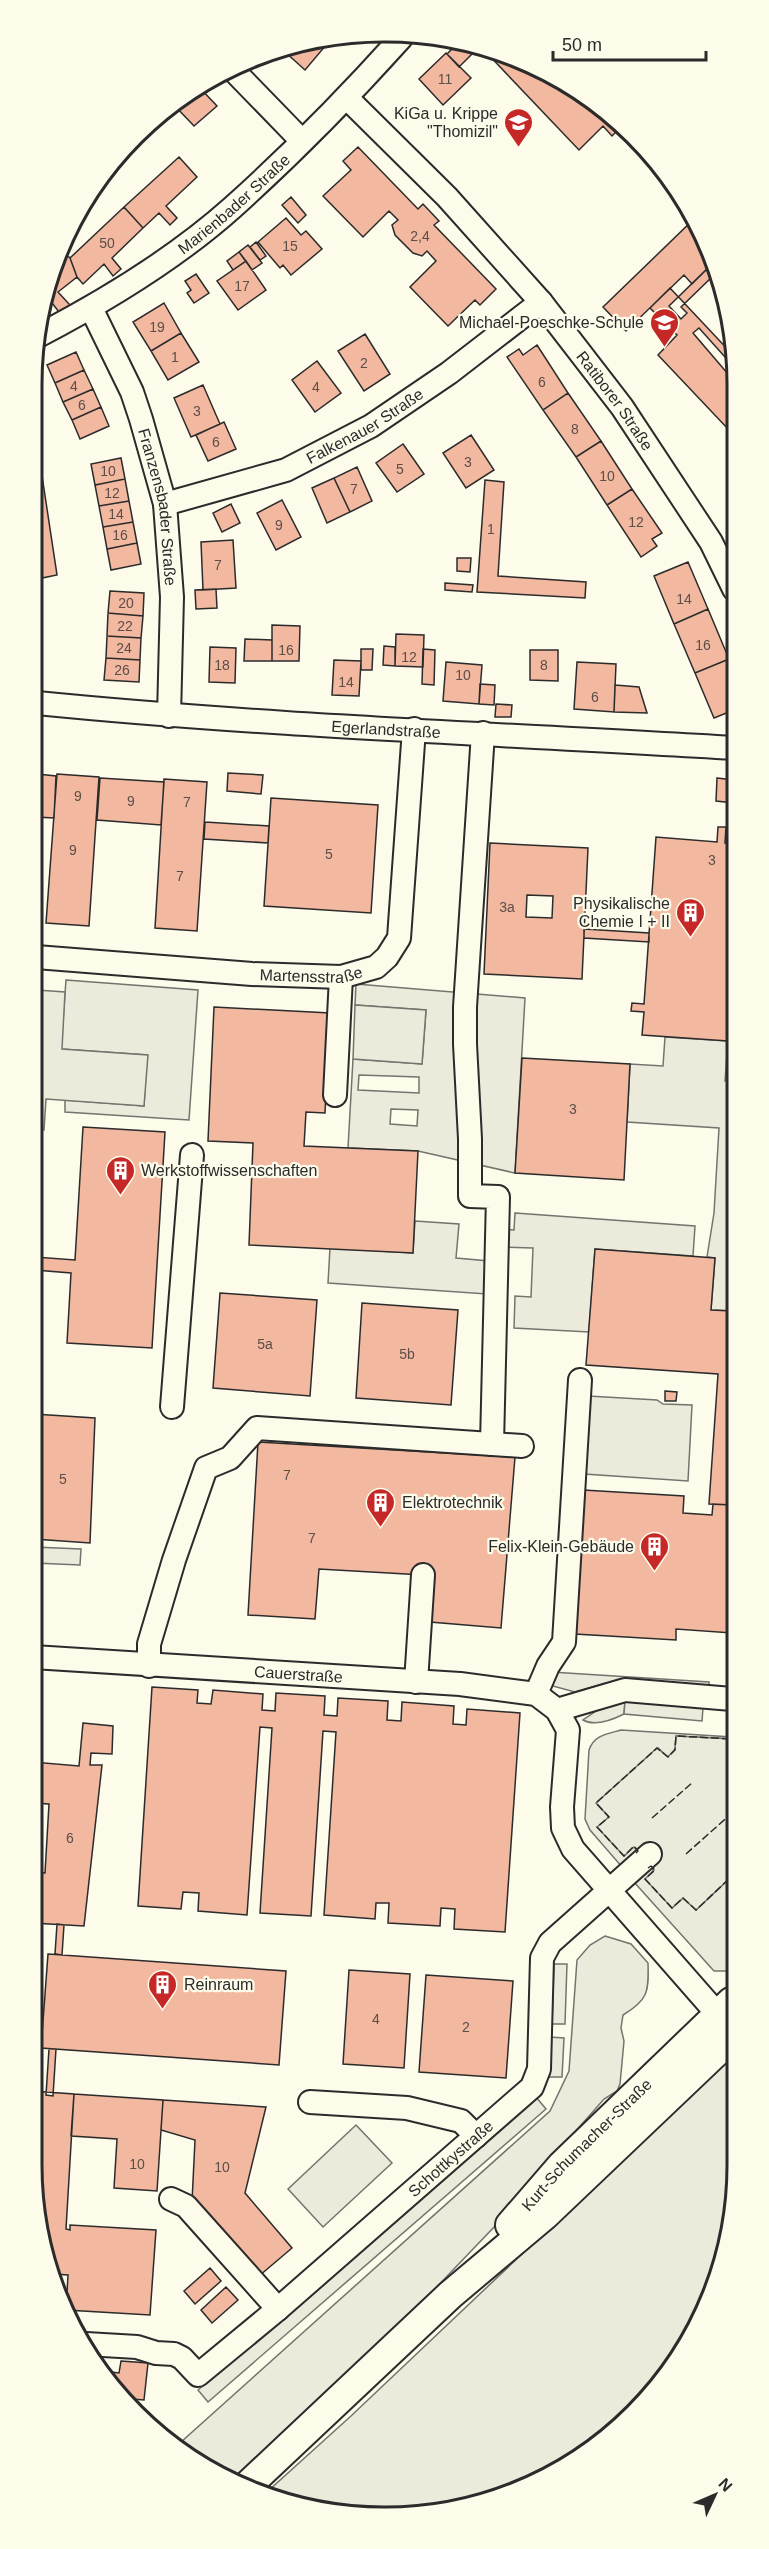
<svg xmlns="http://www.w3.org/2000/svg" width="769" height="2549" viewBox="0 0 769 2549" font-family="Helvetica,sans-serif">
	<rect width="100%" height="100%" fill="#fdfbea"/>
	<path fill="#ecebdb" stroke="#74746e" stroke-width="1.5" fill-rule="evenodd" d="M 66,980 L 198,990 L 189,1120 L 65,1112 L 65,1100 L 144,1106 L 147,1055 L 61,1049 Z
		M 356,984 L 525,998 L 515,1173 L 418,1151 L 348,1148 L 353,1059 L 422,1064 L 426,1010 L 355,1005 ZM 359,1075 L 419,1077 L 419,1093 L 358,1090 ZM 391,1109 L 418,1110 L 417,1126 L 390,1124 Z
		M 515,1213 L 695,1226 L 693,1256 L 595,1249 L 589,1332 L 514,1328 L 515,1296 L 531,1297 L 533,1248 L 501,1247 L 502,1229 L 514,1230 Z
		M 415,1221 L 459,1224 L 456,1258 L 489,1261 L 487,1294 L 328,1283 L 330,1248 L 413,1253 Z
		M 588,1396 L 657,1400 L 663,1404 L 692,1405 L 688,1481 L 584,1474 Z
		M 551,1672 L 709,1682 L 709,1687 L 625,1682 L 606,1683 L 575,1692 L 549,1685 Z
		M 625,1701 L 624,1714 C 612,1720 595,1727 583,1720 L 605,1705 Z
		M 621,1730 L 732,1737 L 732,1739 L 676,1736 L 675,1750 L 668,1757 L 658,1748 L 597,1803 L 609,1817 L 598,1827 L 624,1856 L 634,1846 L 638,1851 L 622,1867 L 590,1830 L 585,1819 L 589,1750 C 594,1735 607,1734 621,1730 Z
		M 651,1866 L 672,1908 L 683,1898 L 696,1910 L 731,1877 L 731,1967 L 727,1971 L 714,1971 L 634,1882 Z
		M 605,1936 L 631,1944 L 648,1963 C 649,1992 648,2000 623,2015 L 621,2028 L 624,2041 L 620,2084 L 617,2091 L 604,2099 L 552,2158 L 517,2203 L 430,2294 L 337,2389 L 235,2483 L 229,2481 L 177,2442 L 181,2442 L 550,2111 L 569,2071 L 577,1960 L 590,1945 Z
		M 731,2056 L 731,2233 L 690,2341 L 600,2444 L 476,2505 L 361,2517 L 267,2492 L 351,2416 Z"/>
	<path fill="#eceadb" stroke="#74746e" stroke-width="1.5" d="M 37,990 L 65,992 L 62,1049 L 148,1055 L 144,1106 L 46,1099 L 44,1130 L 35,1130 Z
		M 355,1005 L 426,1010 L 422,1064 L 353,1059 Z
		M 665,1037 L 728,1041 L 725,1081 L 733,1081 L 733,1311 L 711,1310 L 715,1258 L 707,1257 L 714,1213 L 719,1128 L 627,1122 L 630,1064 L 663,1066 Z
		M 34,1547 L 81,1549 L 80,1565 L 34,1563 Z
		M 625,1701 L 703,1708 L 702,1721 L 624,1714 Z
		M 676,1736 L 732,1739 L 731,1877 L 696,1910 L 683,1898 L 672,1908 L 645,1879 L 654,1870 L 634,1847 L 624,1856 L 597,1827 L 609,1817 L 596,1803 L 657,1748 L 668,1757 L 675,1749 Z
		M 554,1964 L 567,1964 L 565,2024 L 552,2024 Z
		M 549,2037 L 564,2038 L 562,2077 L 547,2077 Z
		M 536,2097 L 546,2109 L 208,2402 L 198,2390 Z
		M 356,2125 L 392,2163 L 323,2227 L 288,2189 Z"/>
	<path fill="#f2b8a0" stroke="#2b2b2b" stroke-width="1.5" fill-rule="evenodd" d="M 315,38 L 332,38 L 305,70 L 284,51 Z
		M 450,38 L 453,38 L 479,47 L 459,67 L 447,54 L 455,46 L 449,40 Z
		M 483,49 L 541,68 L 603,112 L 619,129 L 612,136 L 603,126 L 579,150 Z
		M 446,53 L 471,78 L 443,105 L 419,79 Z
		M 199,87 L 217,106 L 194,126 L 174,105 L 188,91 Z
		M 358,147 L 418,209 L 423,204 L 439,221 L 434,225 L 496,289 L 480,305 L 475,300 L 448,326 L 410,287 L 436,261 L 427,251 L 422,256 L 413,253 L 395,235 L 392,225 L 398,220 L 389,211 L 363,237 L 323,196 L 351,170 L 343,161 Z
		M 179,157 L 197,177 L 166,206 L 177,218 L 170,225 L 159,213 L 143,228 L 124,207 Z
		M 291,197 L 306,215 L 298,223 L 282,205 Z
		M 124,207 L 143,228 L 112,258 L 121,269 L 113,276 L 104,264 L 83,284 L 77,277 L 70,258 Z
		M 286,218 L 301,235 L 306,231 L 322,249 L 291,275 L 283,265 L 280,268 L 258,242 Z
		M 694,219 L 701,229 L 712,264 L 692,284 L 684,275 L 626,331 L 603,307 Z
		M 256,242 L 266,256 L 260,260 L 250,247 Z
		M 248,245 L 262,263 L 252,270 L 239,252 Z
		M 239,252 L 246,261 L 233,270 L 227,261 Z
		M 64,253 L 70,258 L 77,277 L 58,292 L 70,305 L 59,312 L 49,299 L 44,303 Z
		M 246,261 L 266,290 L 238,310 L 217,281 Z
		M 712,264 L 715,274 L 681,307 L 687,313 L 681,319 L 669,306 Z
		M 196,274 L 209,293 L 194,303 L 187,293 L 191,290 L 185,281 Z
		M 670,288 L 734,356 L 734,425 L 729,430 L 658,355 L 677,335 L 650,308 Z
		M 164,303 L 181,333 L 151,351 L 133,322 Z
		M 699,328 L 734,367 L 734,381 L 693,333 Z
		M 181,333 L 199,362 L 168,380 L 151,351 Z
		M 365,334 L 390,374 L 364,391 L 338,351 Z
		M 537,345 L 568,393 L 543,410 L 507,357 L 519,349 L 523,355 Z
		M 76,352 L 84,370 L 55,383 L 47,365 Z
		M 317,361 L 341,393 L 315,412 L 292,380 Z
		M 84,370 L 93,389 L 63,402 L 55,383 Z
		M 203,385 L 220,424 L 191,437 L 174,398 Z
		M 93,389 L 101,407 L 72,420 L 63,402 Z
		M 568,393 L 601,441 L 576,457 L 543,410 Z
		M 101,407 L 109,426 L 80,439 L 72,420 Z
		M 224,422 L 236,449 L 208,461 L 196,435 Z
		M 471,435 L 494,470 L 466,488 L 443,453 Z
		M 601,441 L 632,489 L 607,505 L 576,457 Z
		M 403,444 L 424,474 L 397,492 L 376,463 Z
		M 121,458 L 125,479 L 95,485 L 91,464 Z
		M 357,467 L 372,501 L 350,512 L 334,478 Z
		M 41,469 L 57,575 L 42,578 L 37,545 L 38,470 Z
		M 334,478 L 350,512 L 327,523 L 312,488 Z
		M 125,479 L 129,501 L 99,506 L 95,485 Z
		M 485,480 L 504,482 L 498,576 L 586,582 L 585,598 L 477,592 Z
		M 632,489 L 662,533 L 652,539 L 657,546 L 641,557 L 607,505 Z
		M 282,500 L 301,537 L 276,550 L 257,513 Z
		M 129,501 L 133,522 L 103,527 L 99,506 Z
		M 231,504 L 240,523 L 222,532 L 213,513 Z
		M 133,522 L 137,543 L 107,549 L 103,527 Z
		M 233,540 L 236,588 L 203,590 L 201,542 Z
		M 137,543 L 141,564 L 111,570 L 107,549 Z
		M 457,558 L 471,558 L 470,572 L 457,571 Z
		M 688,562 L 708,609 L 674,624 L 654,576 Z
		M 445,583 L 473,585 L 472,592 L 445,590 Z
		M 216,589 L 217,608 L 196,609 L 195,590 Z
		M 110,591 L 144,593 L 143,616 L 108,613 Z
		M 708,609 L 729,659 L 695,673 L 674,624 Z
		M 108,613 L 143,616 L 141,638 L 107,636 Z
		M 272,625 L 300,626 L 299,661 L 272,661 Z
		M 396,634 L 424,635 L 423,667 L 395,666 Z
		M 107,636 L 141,638 L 140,660 L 106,658 Z
		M 245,639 L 272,640 L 272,661 L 244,661 Z
		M 384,646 L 395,647 L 395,666 L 383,665 Z
		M 210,647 L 236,648 L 235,683 L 209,682 Z
		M 361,649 L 373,649 L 372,670 L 361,670 Z
		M 423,649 L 435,650 L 434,685 L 422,684 Z
		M 530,650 L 558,650 L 558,681 L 530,680 Z
		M 106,658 L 140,660 L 139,682 L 104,680 Z
		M 729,659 L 734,670 L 734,710 L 714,718 L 695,673 Z
		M 334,660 L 361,661 L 359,696 L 332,695 Z
		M 446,662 L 482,665 L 479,704 L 443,701 Z
		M 577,662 L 616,664 L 614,712 L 574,709 Z
		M 480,684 L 495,685 L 494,705 L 479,704 Z
		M 615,685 L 639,687 L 647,713 L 614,712 Z
		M 496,704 L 512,705 L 511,717 L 495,717 Z
		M 228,773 L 263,775 L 261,794 L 227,791 Z
		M 37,774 L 56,776 L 54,818 L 36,817 Z
		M 57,774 L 99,777 L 89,926 L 46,923 Z
		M 100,778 L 164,782 L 161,825 L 97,820 Z
		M 717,778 L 734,780 L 734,803 L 716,801 Z
		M 164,779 L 207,782 L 197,931 L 155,928 Z
		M 271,798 L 378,805 L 371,913 L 264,906 Z
		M 205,822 L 269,826 L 268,843 L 204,839 Z
		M 718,827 L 726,827 L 725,843 L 734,843 L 733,943 L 728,1041 L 642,1035 L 644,1012 L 631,1011 L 632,1003 L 644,1004 L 656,837 L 717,842 Z
		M 490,843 L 588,848 L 582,979 L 484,974 ZM 527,895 L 553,896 L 552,918 L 526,917 Z
		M 584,929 L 649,933 L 649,942 L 584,938 Z
		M 732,987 L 733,987 L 733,1041 L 728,1041 Z
		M 214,1007 L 330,1013 L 325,1113 L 306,1112 L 304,1146 L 418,1151 L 413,1253 L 249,1245 L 253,1143 L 208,1141 Z
		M 522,1058 L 630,1064 L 624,1180 L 515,1173 Z
		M 83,1127 L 165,1132 L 152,1348 L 67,1343 L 71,1273 L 35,1270 L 35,1257 L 75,1260 Z
		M 595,1249 L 715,1258 L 711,1310 L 733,1311 L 732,1505 L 709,1504 L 718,1374 L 586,1365 Z
		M 220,1293 L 317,1300 L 310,1396 L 213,1388 Z
		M 362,1303 L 458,1310 L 451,1405 L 356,1398 Z
		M 665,1391 L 677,1392 L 676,1401 L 665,1401 Z
		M 34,1414 L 95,1418 L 90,1543 L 34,1539 Z
		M 258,1442 L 515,1457 L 501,1628 L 430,1622 L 423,1575 L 319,1569 L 315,1619 L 248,1615 Z
		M 583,1490 L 684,1496 L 683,1513 L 712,1515 L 713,1504 L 732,1505 L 732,1633 L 676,1629 L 676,1640 L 575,1634 Z
		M 152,1687 L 198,1690 L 197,1703 L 211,1704 L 213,1690 L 263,1694 L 262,1710 L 275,1711 L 276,1693 L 325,1696 L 324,1715 L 337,1716 L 338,1698 L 388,1701 L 387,1720 L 401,1721 L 402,1702 L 454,1706 L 453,1724 L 466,1725 L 467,1709 L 520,1713 L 505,1932 L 454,1929 L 455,1909 L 441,1908 L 440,1926 L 388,1923 L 389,1903 L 376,1903 L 375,1919 L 324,1915 L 336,1732 L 323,1731 L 311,1916 L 260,1913 L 272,1728 L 260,1727 L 247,1915 L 198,1911 L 199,1893 L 183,1892 L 181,1909 L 138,1906 Z
		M 83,1723 L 113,1726 L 112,1754 L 91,1753 L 90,1765 L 102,1765 L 84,1926 L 32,1923 L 33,1872 L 45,1873 L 49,1804 L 33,1803 L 33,1762 L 79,1766 Z
		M 57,1924 L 64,1925 L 62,1955 L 55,1954 Z
		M 48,1954 L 286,1971 L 279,2065 L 41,2048 Z
		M 349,1970 L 410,1974 L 404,2068 L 343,2064 Z
		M 426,1975 L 513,1981 L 506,2078 L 419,2072 Z
		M 49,2049 L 56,2049 L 53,2096 L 46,2095 Z
		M 32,2091 L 74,2094 L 66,2229 L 70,2230 L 70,2225 L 156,2230 L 150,2315 L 66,2310 L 68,2275 L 53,2274 L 32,2164 Z
		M 74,2094 L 163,2100 L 157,2191 L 114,2188 L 117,2139 L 71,2136 Z
		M 163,2100 L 266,2107 L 245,2193 L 292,2248 L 259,2276 L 192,2202 L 195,2140 L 161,2130 Z
		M 210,2268 L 221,2281 L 195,2304 L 184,2291 Z
		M 226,2287 L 238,2300 L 212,2323 L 201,2310 Z
		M 121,2361 L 148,2363 L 144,2400 L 120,2398 L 103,2371 L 119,2373 Z"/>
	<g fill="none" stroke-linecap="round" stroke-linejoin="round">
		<defs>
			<g id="minor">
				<path d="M 235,72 L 302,141"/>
				<path id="s1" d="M 347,98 L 447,197 L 541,302 L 622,407 L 711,542 L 734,589"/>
				<path id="s2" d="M 91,308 L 132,392 L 141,419 L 165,504 L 172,597 L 169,716"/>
				<path id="s3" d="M 38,336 C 107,300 175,259 233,207 C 292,154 348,97 401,38"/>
				<path id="s4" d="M 165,504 L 286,470 L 371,426 L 449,373 L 541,302"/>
				<path id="s5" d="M 37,703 C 268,726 501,734 734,748"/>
				<path d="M 483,733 L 465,1007 L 465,1044 L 470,1139 L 470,1196 L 498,1197 L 492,1444"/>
				<path id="s6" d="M 36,957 L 252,974 L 341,977 L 376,967 L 387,957 L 399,938 L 414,729"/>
				<path d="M 335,1095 L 341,977"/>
				<path d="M 172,1407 L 192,1155"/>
				<path id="s7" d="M 33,1657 L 460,1684 L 536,1694 L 557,1710 L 568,1730 L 562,1807 L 563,1828 L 573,1849 L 728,2026"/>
				<path d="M 149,1666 L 149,1644 L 174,1560 L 206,1468 L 230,1458 L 257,1428 L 522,1446"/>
				<path d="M 416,1682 L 423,1575"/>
				<path d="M 536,1694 L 548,1666 L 564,1642 L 580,1380"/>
				<path d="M 557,1710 L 625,1690 L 732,1699"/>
				<path d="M 310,2102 L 407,2108 L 461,2121 L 476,2136"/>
				<path d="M 171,2199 L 186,2206 L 278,2309"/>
				<path id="s8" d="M 86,2344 L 137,2347 L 156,2353 L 174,2354 L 182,2358 L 198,2375 L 278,2309 L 532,2087 L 539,2069 L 542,1958 L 550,1943 L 650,1854"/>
			</g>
			<g id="major">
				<path id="s9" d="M 510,2225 L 562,2165 L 731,2002"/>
				<path d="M 247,2486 L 450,2295 L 545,2215 L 731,2038"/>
			</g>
		</defs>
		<use href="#minor" stroke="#2b2b2b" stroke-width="26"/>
		<use href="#major" stroke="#2b2b2b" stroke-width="32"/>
		<use href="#minor" stroke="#fdfbea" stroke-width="22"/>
		<use href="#major" stroke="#fdfbea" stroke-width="28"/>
		<path stroke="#2b2b2b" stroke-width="1.5" stroke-dasharray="8 3" stroke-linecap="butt" d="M 652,1818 L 693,1782
			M 636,1853 L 638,1851 L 634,1846 L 624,1856 L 597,1827 L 609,1817 L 596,1803 L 657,1748 L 668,1757 L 675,1750 L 676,1736 L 732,1739
			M 686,1854 L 732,1813
			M 648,1868 L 651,1866 L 655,1870 L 645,1879 L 672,1908 L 683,1898 L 696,1910 L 731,1877"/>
	</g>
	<defs>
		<symbol id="school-pin" viewBox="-11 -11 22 30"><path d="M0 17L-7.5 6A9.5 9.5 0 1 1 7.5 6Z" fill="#c62828" stroke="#fdfbea"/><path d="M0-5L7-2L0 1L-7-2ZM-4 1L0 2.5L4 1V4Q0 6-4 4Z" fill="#fff"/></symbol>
		<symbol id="building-pin" viewBox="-11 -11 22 30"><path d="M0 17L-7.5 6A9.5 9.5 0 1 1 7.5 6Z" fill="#c62828" stroke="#fdfbea"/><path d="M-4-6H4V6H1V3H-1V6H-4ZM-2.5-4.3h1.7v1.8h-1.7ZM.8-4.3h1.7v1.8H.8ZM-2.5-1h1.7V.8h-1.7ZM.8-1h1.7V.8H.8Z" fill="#fff"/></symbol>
	</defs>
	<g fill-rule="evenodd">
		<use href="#school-pin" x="502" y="106" width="33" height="45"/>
		<use href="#school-pin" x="648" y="306" width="33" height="45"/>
		<use href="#building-pin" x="674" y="896" width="33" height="45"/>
		<use href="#building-pin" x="104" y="1154" width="33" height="45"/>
		<use href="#building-pin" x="364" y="1486" width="33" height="45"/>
		<use href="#building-pin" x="638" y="1530" width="33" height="45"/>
		<use href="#building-pin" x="146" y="1968" width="33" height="45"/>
	</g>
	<g text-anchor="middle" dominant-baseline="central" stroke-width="4.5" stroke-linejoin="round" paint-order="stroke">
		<g font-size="14" fill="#5d4e48">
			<text x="445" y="79">11</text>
			<text x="420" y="236">2,4</text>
			<text x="107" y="243">50</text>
			<text x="290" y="246">15</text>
			<text x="242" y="286">17</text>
			<text x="157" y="327">19</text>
			<text x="175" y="357">1</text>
			<text x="364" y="363">2</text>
			<text x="542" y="382">6</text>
			<text x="74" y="386">4</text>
			<text x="316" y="387">4</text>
			<text x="82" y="405">6</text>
			<text x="197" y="411">3</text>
			<text x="575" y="429">8</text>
			<text x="216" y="442">6</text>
			<text x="468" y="462">3</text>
			<text x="400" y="469">5</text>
			<text x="108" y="471">10</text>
			<text x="607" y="476">10</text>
			<text x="354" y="489">7</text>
			<text x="112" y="493">12</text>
			<text x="116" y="514">14</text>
			<text x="636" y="522">12</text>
			<text x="279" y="525">9</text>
			<text x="491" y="529">1</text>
			<text x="120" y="535">16</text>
			<text x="218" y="565">7</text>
			<text x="684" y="599">14</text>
			<text x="126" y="603">20</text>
			<text x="125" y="626">22</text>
			<text x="703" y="645">16</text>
			<text x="124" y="648">24</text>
			<text x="286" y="650">16</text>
			<text x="409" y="657">12</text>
			<text x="222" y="665">18</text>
			<text x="544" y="665">8</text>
			<text x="122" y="670">26</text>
			<text x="463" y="675">10</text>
			<text x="346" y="682">14</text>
			<text x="595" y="697">6</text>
			<text x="78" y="796">9</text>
			<text x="131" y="801">9</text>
			<text x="187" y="802">7</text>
			<text x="73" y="850">9</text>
			<text x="329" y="854">5</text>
			<text x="712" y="860">3</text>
			<text x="180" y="876">7</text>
			<text x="507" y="907">3a</text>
			<text x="573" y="1109">3</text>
			<text x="265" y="1344">5a</text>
			<text x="407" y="1354">5b</text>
			<text x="287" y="1475">7</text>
			<text x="63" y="1479">5</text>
			<text x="312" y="1538">7</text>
			<text x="70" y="1838">6</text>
			<text x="376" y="2019">4</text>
			<text x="466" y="2027">2</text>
			<text x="137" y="2164">10</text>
			<text x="222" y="2167">10</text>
		</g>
		<g font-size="16" fill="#2b2b2b" stroke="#fdfbea" text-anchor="end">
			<text x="498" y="113">KiGa u. Krippe<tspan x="498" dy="18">"Thomizil"</tspan></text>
			<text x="644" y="322">Michael-Poeschke-Schule</text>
			<text x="670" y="903">Physikalische<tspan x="670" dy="18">Chemie I + II</tspan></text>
			<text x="141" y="1170" text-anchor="start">Werkstoffwissenschaften</text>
			<text x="402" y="1502" text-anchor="start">Elektrotechnik</text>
			<text x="634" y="1546">Felix-Klein-Gebäude</text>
			<text x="184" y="1984" text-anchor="start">Reinraum</text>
		</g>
		<g font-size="16" fill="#2b2b2b" stroke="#fdfbea">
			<text stroke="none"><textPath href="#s3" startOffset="237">Marienbader Straße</textPath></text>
			<text stroke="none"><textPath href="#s1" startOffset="405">Ratiborer Straße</textPath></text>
			<text stroke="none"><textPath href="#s4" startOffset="216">Falkenauer Straße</textPath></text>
			<text stroke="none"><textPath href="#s2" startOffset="212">Franzensbader Straße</textPath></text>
			<text stroke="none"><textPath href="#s5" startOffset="350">Egerlandstraße</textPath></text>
			<text stroke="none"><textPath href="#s6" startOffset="276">Martensstraße</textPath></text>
			<text stroke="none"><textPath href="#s7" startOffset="266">Cauerstraße</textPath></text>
			<text stroke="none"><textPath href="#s9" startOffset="111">Kurt-Schumacher-Straße</textPath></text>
			<text stroke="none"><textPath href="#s8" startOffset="454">Schottkystraße</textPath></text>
		</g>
	</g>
	<path d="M0 0H769V2549H0ZM384 42H385A342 342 0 0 1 727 384V2165A342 342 0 0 1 385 2507H384A342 342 0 0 1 42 2165V384A342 342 0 0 1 384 42Z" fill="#fdfbea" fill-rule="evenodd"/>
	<path fill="none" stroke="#2b2b2b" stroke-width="3" d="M384 42H385A342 342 0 0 1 727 384V2165A342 342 0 0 1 385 2507H384A342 342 0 0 1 42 2165V384A342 342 0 0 1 384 42Z"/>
	<g transform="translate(715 2495) rotate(46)" stroke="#fdfbea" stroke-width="4.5" paint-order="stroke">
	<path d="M0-4.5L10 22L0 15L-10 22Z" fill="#2b2b2b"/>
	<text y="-9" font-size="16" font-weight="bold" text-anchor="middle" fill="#2b2b2b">N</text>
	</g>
	<path d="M553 51v9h153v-9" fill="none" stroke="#2b2b2b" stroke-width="3"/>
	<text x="562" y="51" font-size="18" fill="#2b2b2b" stroke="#fdfbea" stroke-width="4.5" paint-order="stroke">50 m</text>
</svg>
